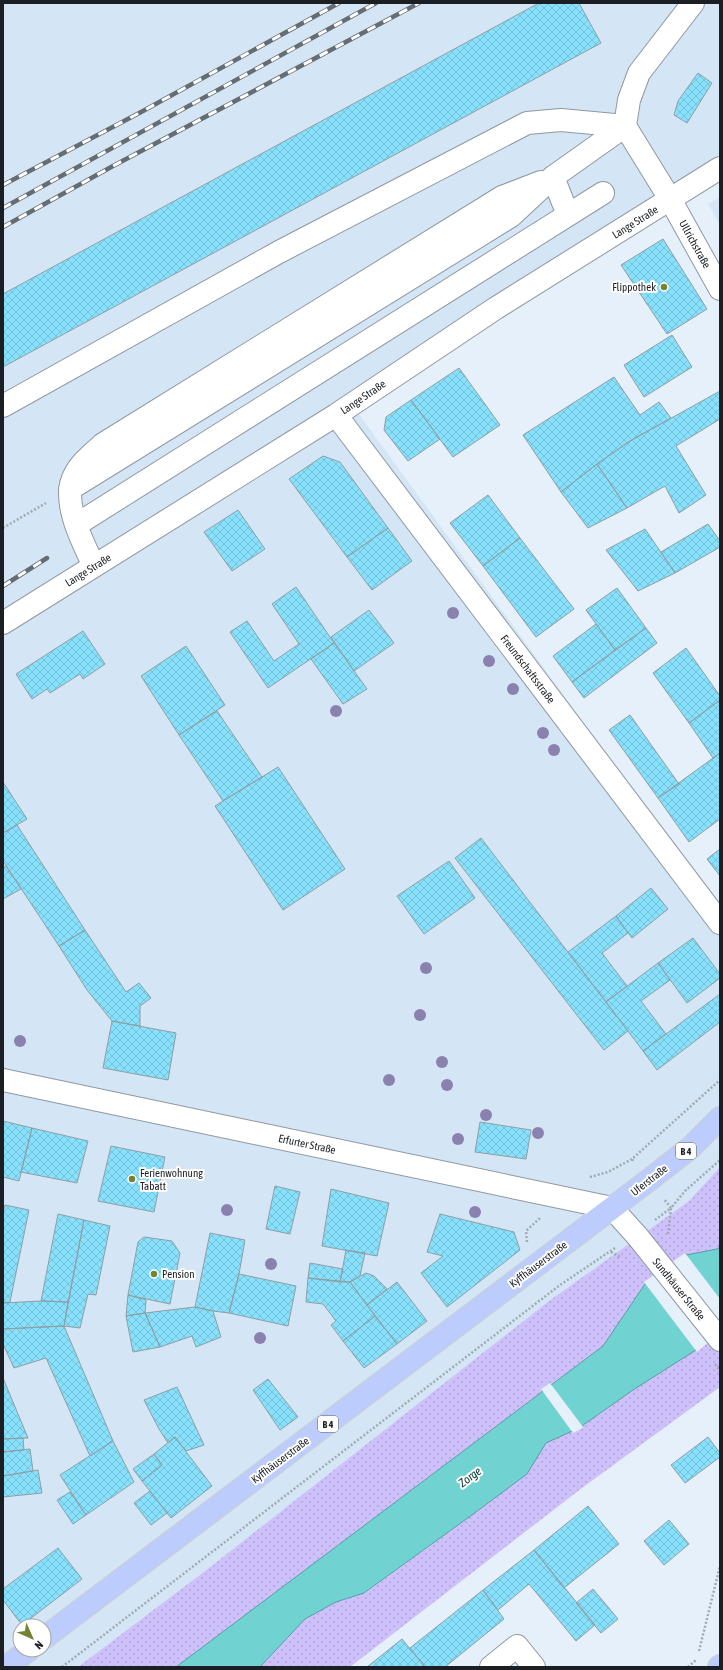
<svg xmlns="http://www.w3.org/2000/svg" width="723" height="1670" viewBox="0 0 723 1670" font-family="'Asap Condensed',sans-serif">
	<defs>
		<pattern id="grass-dots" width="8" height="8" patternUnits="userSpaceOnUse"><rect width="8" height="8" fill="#cec1fb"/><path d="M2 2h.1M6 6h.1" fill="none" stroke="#b0a5d7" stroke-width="1.8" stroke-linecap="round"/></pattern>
		<pattern id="building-cross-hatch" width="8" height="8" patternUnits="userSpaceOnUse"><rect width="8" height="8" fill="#88e1fc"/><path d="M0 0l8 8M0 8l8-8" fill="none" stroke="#75c1d8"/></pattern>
	</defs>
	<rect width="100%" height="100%" fill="#e5f0fa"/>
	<path fill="#d4e6f5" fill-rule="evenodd" d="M 3,3 L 720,3 L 720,156 L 345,395 L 720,910 L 720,1167 L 689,1201 L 549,1301 L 205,1571 L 78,1667 L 3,1667 ZM 20,1626 L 44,1626 L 44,1650 L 20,1650 Z
		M 720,197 L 720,225 L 708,204 Z"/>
	<path fill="url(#grass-dots)" d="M 720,1167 L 720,1247 L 717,1249 L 686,1255 L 645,1284 L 603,1346 L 176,1667 L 78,1667 L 205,1571 L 549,1301 L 689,1201 Z
		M 720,1329 L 720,1387 L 582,1488 L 350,1667 L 260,1667 L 305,1619 L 336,1602 L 365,1593 L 476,1512 L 527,1474 L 546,1443 L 579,1428 Z"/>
	<path fill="#70d3d1" stroke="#569d9d" d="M 720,1247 L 720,1329 L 696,1350 L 633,1390 L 579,1428 L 546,1443 L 527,1474 L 476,1512 L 364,1593 L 336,1602 L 305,1619 L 260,1667 L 176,1667 L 603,1346 L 645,1284 L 686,1255 L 717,1249 Z"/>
	<path fill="#e5f0fa" d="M 685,1253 L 720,1299 L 720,1332 L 697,1352 L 644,1282 Z
		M 550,1383 L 583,1427 L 581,1429 L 573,1433 L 541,1389 Z"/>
	<path fill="url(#building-cross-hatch)" stroke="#8f9ea2" d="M 539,3 L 579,3 L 601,43 L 3,367 L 3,294 Z
		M 698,73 L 712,83 L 687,123 L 674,115 L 678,101 Z
		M 663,239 L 707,309 L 667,334 L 621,265 Z
		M 672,335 L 692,367 L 644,397 L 624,365 Z
		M 459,368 L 500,425 L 453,457 L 411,400 Z
		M 614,377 L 640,415 L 659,402 L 671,418 L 630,441 L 597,464 L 561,492 L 523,435 Z
		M 720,391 L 720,419 L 676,446 L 706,495 L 679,513 L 665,486 L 627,508 L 597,464 L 630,441 Z
		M 411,400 L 440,439 L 408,461 L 384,430 L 386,417 Z
		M 323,456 L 340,462 L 388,528 L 347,557 L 289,479 Z
		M 597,464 L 627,508 L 588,528 L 561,492 Z
		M 488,495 L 520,538 L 483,566 L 450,523 Z
		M 238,510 L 265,549 L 232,571 L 204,532 Z
		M 708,524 L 720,541 L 720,547 L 675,573 L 661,552 Z
		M 388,528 L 412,561 L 372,590 L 347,557 Z
		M 645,529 L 675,573 L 638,591 L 606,550 Z
		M 520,538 L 574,609 L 536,637 L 483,566 Z
		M 296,587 L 334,643 L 268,688 L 230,632 L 247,621 L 274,661 L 299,644 L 272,604 Z
		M 617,588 L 646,628 L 615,650 L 586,610 Z
		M 369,610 L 394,643 L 354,671 L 331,637 Z
		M 596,624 L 615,650 L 572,682 L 553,656 Z
		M 646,628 L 657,643 L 584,698 L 572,682 Z
		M 83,631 L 105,664 L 83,679 L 80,674 L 50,693 L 47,689 L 32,699 L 16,674 Z
		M 334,643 L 367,689 L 343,704 L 311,659 Z
		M 186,646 L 225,705 L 179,735 L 141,676 Z
		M 686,648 L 720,696 L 720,700 L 689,723 L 653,673 Z
		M 720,700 L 720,753 L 713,758 L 689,723 Z
		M 217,711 L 262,777 L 223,801 L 179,735 Z
		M 630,715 L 679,784 L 658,798 L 609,730 Z
		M 720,753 L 720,819 L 689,842 L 658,798 Z
		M 278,767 L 345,869 L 283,910 L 215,806 Z
		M 3,782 L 27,819 L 3,833 Z
		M 17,825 L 85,930 L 59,946 L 3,861 L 3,833 Z
		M 481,838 L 628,1031 L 604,1050 L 455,858 Z
		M 720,849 L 720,876 L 707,859 Z
		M 449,861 L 475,898 L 424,934 L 397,896 Z
		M 6,866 L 21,889 L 3,899 L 3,868 Z
		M 651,888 L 668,909 L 632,938 L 616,916 Z
		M 616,916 L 628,933 L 602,953 L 627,986 L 606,1002 L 568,952 Z
		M 85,930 L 126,992 L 139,983 L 151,998 L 140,1006 L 140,1026 L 112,1021 L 87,990 L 59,946 Z
		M 693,938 L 720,974 L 720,978 L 687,1003 L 658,963 Z
		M 658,963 L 670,980 L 641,1001 L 666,1034 L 643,1051 L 606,1002 Z
		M 720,994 L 720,1022 L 657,1070 L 643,1051 Z
		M 112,1021 L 176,1033 L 168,1080 L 103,1068 Z
		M 3,1121 L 32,1128 L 19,1181 L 3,1177 Z
		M 480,1122 L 531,1130 L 526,1159 L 475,1152 Z
		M 32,1128 L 88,1141 L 77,1183 L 21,1172 Z
		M 111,1146 L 165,1157 L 154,1212 L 98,1201 Z
		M 275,1186 L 300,1192 L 290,1234 L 266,1229 Z
		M 331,1189 L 389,1203 L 377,1256 L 322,1246 Z
		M 5,1205 L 29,1210 L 10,1302 L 3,1303 L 3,1213 Z
		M 58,1214 L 84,1220 L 68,1302 L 41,1301 Z
		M 440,1214 L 514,1232 L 520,1250 L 447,1307 L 421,1273 L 443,1256 L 427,1252 Z
		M 84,1220 L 110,1226 L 96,1295 L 88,1294 L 80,1328 L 64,1326 Z
		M 210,1233 L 245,1240 L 239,1274 L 229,1313 L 213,1311 L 195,1307 Z
		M 144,1237 L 172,1241 L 180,1253 L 170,1304 L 128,1295 L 138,1242 Z
		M 346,1250 L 365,1253 L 360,1276 L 350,1282 L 340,1282 Z
		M 310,1263 L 343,1269 L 340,1282 L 308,1278 Z
		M 366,1273 L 374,1276 L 387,1289 L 367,1305 L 350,1282 Z
		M 239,1274 L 296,1286 L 288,1326 L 229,1313 Z
		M 308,1278 L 350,1282 L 375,1316 L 343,1341 L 331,1325 L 336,1321 L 323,1304 L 306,1302 Z
		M 397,1282 L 427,1321 L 397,1344 L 367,1305 Z
		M 128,1295 L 146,1300 L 145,1313 L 126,1316 Z
		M 41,1301 L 68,1302 L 64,1326 L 3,1329 L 3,1303 Z
		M 195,1307 L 213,1311 L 221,1337 L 196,1347 L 192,1336 L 160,1347 L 145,1313 Z
		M 145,1313 L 160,1347 L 133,1352 L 126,1316 Z
		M 375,1316 L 397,1344 L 364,1368 L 343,1341 Z
		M 64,1326 L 113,1441 L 90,1456 L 46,1358 L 14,1368 L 3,1344 L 3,1329 Z
		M 3,1378 L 28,1438 L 3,1439 Z
		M 268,1379 L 298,1417 L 280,1430 L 253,1390 Z
		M 177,1387 L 204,1445 L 186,1451 L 175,1437 L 168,1443 L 159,1429 L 144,1400 Z
		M 175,1437 L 212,1486 L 171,1518 L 142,1481 L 162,1465 L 154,1454 Z
		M 708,1437 L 720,1453 L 720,1457 L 685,1483 L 671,1465 Z
		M 23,1438 L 24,1450 L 3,1452 L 3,1439 Z
		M 113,1441 L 134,1482 L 86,1515 L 60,1475 Z
		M 30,1449 L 33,1471 L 3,1476 L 3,1452 Z
		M 154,1454 L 162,1465 L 142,1481 L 133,1469 Z
		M 38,1470 L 42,1493 L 3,1497 L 3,1476 Z
		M 150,1491 L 167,1513 L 151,1525 L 134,1503 Z
		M 70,1492 L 86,1515 L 73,1524 L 57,1500 Z
		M 588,1506 L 619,1544 L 564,1588 L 534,1550 Z
		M 669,1520 L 689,1544 L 664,1565 L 644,1541 Z
		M 58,1548 L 82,1579 L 22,1625 L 3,1600 L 3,1589 Z
		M 534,1550 L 595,1625 L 576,1641 L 529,1584 L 498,1610 L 483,1590 Z
		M 593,1589 L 618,1619 L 601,1633 L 576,1603 Z
		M 483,1590 L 504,1619 L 445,1667 L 425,1667 L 410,1648 Z
		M 402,1639 L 425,1667 L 367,1667 Z"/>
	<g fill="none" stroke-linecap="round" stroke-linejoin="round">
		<defs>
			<path id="minor" d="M 553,177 L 568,215
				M 3,406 L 279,252 L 527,123 L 561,120 L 625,126 L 670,199 L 720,289
				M 336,415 L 720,923
				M 70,489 L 511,216 L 553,177 L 625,126 L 629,100 L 639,73 L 693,3
				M 76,525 L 603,193
				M 94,566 C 83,543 61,501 74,476 C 80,463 93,453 103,444 L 502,197 L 541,182
				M 3,623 L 336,415 L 496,308 L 720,168
				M 3,1080 L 612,1208 L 638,1237 L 720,1340
				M 491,1667 L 517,1646 L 534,1667"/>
			<path id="major" d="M 44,1638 L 649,1180 L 690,1148 L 720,1118
				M 6,1667 L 29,1650
				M 719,1667 L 720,1666"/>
		</defs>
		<use href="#minor" stroke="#8e98a1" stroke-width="24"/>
		<use href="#major" stroke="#cdcecf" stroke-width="24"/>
		<path stroke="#a1aab2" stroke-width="2.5" stroke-dasharray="2 2" stroke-linecap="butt" d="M 3,528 L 46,503
			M 633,1161 L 632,1159 L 720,1080
			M 590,1177 L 608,1172 L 632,1159
			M 655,1220 L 671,1208 L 664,1199
			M 668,1234 L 671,1208 L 685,1191 L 720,1160
			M 527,1242 L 526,1231 L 540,1218
			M 611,1252 L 620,1257
			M 715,1364 L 720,1371
			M 699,1651 L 720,1566
			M 62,1667 L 560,1285 L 615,1248
			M 688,1667 L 696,1660"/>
		<use href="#minor" stroke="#fff" stroke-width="22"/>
		<use href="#major" stroke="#bccdfd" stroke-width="22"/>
		<defs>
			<path id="rail" d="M 3,185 L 143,111 L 339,3
				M 3,208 L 376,3
				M 3,227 L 113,166 L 419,3
				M 3,586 L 47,558"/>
		</defs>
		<use href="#rail" stroke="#656c72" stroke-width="4.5"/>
		<use href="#rail" stroke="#fff" stroke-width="3" stroke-dasharray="9" stroke-linecap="butt"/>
	</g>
	<g fill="#8a81af">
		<circle cx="453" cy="613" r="6"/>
		<circle cx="489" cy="661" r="6"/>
		<circle cx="513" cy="689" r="6"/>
		<circle cx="336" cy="711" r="6"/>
		<circle cx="543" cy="733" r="6"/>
		<circle cx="554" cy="750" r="6"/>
		<circle cx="426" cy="968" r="6"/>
		<circle cx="420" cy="1015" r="6"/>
		<circle cx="20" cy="1041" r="6"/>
		<circle cx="442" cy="1062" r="6"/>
		<circle cx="389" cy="1080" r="6"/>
		<circle cx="447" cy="1085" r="6"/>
		<circle cx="486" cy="1115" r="6"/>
		<circle cx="538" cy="1133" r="6"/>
		<circle cx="458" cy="1139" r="6"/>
		<circle cx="227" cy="1210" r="6"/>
		<circle cx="475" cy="1212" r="6"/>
		<circle cx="271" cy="1264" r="6"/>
		<circle cx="260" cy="1338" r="6"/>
	</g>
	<g fill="#758331" stroke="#fff" stroke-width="1.5">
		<circle cx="664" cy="287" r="4"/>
		<circle cx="132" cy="1179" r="4"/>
		<circle cx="154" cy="1274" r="4"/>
	</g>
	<g text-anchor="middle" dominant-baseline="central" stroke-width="4" stroke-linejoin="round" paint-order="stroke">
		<g fill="#fff" stroke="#5f6265" stroke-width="1">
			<rect x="676" y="1143" width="20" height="16" rx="3"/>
			<rect x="318" y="1416" width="20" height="16" rx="3"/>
		</g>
		<g font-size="10" font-weight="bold" fill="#1b1f23">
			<text x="686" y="1151">B 4</text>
			<text x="328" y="1424">B 4</text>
		</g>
		<g font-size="11" fill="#1b1f23" stroke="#fff">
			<text transform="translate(635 222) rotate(-32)">Lange Straße</text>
			<text transform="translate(695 244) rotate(61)">Ullrichstraße</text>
			<text transform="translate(363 397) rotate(-34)">Lange Straße</text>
			<text transform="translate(88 570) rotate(-32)">Lange Straße</text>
			<text transform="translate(528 669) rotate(53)">Freundschaftsstraße</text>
			<text transform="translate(307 1144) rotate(12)">Erfurter Straße</text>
			<text transform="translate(649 1180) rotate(-38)">Uferstraße</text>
			<text transform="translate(538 1264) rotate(-37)">Kyffhäuserstraße</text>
			<text transform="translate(679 1289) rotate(51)">Sundhäuser Straße</text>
			<text transform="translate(280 1460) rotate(-37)">Kyffhäuserstraße</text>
		</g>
		<g font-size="11" fill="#1b1f23" stroke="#fff" text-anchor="start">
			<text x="656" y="287" text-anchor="end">Flippothek</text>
			<text x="140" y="1173">Ferienwohnung<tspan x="140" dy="13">Tabatt</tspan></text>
			<text x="162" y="1274">Pension</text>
		</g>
		<g font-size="12" font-style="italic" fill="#043736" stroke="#fff">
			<text transform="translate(470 1477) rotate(-37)">Zorge</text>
		</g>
	</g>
	<rect width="723" height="1670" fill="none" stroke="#1b1f23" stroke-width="8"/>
	<g transform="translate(32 1638) rotate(135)"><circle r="19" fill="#ffffff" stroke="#a4a5a7"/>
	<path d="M0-3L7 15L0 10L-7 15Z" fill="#758331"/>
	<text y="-6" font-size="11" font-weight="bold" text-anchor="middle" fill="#1b1f23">N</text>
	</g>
</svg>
